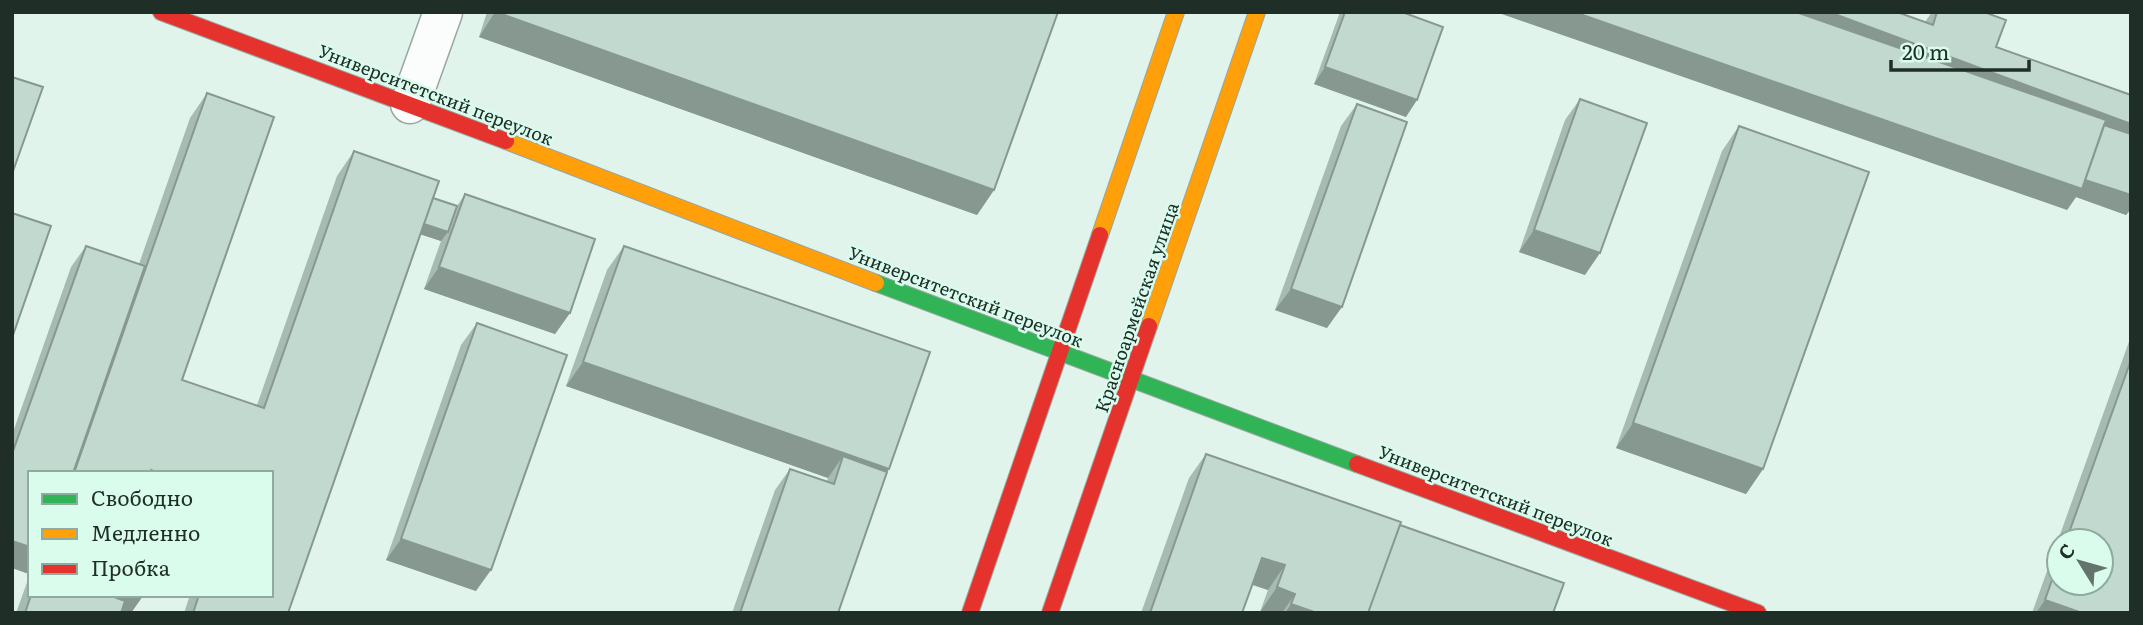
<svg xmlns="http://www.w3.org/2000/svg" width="2143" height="625" viewBox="0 0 2143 625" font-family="Literata,serif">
	<rect width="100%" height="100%" fill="#e1f4ec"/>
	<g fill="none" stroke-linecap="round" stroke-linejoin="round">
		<defs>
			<path id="street" d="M 410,104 L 443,12"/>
			<path id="fast" d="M 876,283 L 1357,464"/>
			<path id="slow" d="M 506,141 L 876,283
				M 1100,235 L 1176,12
				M 1149,326 L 1257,12"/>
			<path id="jam" d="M 161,12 L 506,141
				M 1357,464 L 1758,613
				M 970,613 L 1100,235
				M 1050,613 L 1149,326"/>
		</defs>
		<use href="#street" stroke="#98a6a0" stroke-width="41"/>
		<use href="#fast" stroke="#98a6a0" stroke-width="18"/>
		<use href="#slow" stroke="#98a6a0" stroke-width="18"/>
		<use href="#jam" stroke="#98a6a0" stroke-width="18"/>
		<use href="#street" stroke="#fafdfc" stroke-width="38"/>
		<use href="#fast" stroke="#30b455" stroke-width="16"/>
		<use href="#slow" stroke="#ff9f0a" stroke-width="16"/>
		<use href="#jam" stroke="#e5322d" stroke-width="16"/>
	</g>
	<path fill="#a6bbb2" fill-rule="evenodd" d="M 487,12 L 1058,12 L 994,190 L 977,215 L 479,37 Z
		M 1340,12 L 1402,12 L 1406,117 L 1314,84 Z
		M 1932,12 L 1984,12 L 1996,47 L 2131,95 L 2131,209 L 2126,215 L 2076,197 L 2067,210 L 1925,22 Z
		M 207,93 L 182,380 L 257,405 L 337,176 L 354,151 L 433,198 L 457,206 L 465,194 L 570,313 L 555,334 L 424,289 L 441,241 L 420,234 L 288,613 L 184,613 L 190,595 L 271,595 L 271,473 L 30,473 L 29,574 L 12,568 L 12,435 L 71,267 L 86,246 L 139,264 L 190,118 Z
		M 1580,99 L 1585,275 L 1519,252 L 1565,120 Z
		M 1357,104 L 1327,328 L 1275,310 L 1341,126 Z
		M 1739,126 L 1763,469 L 1746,494 L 1616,448 L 1722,151 Z
		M 624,246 L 889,469 L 887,472 L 838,613 L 732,613 L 775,490 L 790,469 L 827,481 L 828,478 L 566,386 L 607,270 Z
		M 477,323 L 476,591 L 386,560 L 461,345 Z
		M 2131,336 L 2131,613 L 2032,613 ZM 2059,541 L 2101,541 L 2059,583 Z
		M 1206,454 L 1400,525 L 1553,613 L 1263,613 L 1260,612 L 1268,590 L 1252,585 L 1242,613 L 1141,613 L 1189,478 Z
		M 30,574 L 30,595 L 143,595 L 131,613 L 16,613 Z"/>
	<path fill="#879891" d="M 495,12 L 994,190 L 977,215 L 479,37 Z
		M 1496,12 L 1574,12 L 2131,195 L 2131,209 L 2126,215 L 2076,197 L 2067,210 Z
		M 1745,12 L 1829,12 L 2131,124 L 2131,155 Z
		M 1325,67 L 1417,100 L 1406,117 L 1314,84 Z
		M 419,222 L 448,232 L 441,241 L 413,232 Z
		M 1534,230 L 1600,253 L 1585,275 L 1519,252 Z
		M 439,267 L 570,313 L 555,334 L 424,289 Z
		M 1291,289 L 1342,307 L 1327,328 L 1275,310 Z
		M 583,362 L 889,469 L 872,494 L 843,456 L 828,478 L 566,386 Z
		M 1633,423 L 1763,469 L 1746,494 L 1616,448 Z
		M 401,539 L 491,570 L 476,591 L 386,560 Z
		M 12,541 L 30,547 L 29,574 L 12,568 Z
		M 1262,558 L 1285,565 L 1268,590 L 1245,582 Z
		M 1277,587 L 1295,594 L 1282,613 L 1263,613 L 1260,612 Z
		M 103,595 L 142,595 L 143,596 L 131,613 L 104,613 Z
		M 2045,600 L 2082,613 L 2036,613 Z
		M 1291,604 L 1317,613 L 1285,613 Z"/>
	<path fill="#c1d9cf" stroke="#879891" stroke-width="2" d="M 496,12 L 1058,12 L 994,190 Z
		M 1345,12 L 1402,12 L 1443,27 L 1417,100 L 1325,67 Z
		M 1574,12 L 1796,12 L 2106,120 L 2082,189 Z
		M 1829,12 L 1897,12 L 1933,25 L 1937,12 L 1984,12 L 2006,20 L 1996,47 L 2131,95 L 2131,124 Z
		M 12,77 L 43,87 L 12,174 Z
		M 207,93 L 274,117 L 182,380 L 264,408 L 354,151 L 439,181 L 288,613 L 193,613 L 199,595 L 271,595 L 271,473 L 159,473 L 151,470 L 150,473 L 74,473 Z
		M 1580,99 L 1647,123 L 1600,253 L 1534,230 Z
		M 1357,104 L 1407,122 L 1342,307 L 1291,289 Z
		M 2104,125 L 2131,134 L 2131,195 L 2085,180 Z
		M 1739,126 L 1869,172 L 1763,469 L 1633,423 Z
		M 465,194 L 595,239 L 570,313 L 439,267 Z
		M 433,198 L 457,206 L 448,232 L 424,224 Z
		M 12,213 L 51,226 L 12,338 Z
		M 86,246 L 145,266 L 73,473 L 30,473 L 30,547 L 12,541 L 12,454 Z
		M 624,246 L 930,352 L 889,469 L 583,362 Z
		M 477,323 L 567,355 L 491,570 L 401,539 Z
		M 2131,360 L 2131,613 L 2082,613 L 2045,600 L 2059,560 L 2059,583 L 2101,583 L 2101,541 L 2066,541 Z
		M 1206,454 L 1401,522 L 1368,613 L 1317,613 L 1291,604 L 1295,594 L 1277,587 L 1285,565 L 1262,558 L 1242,613 L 1150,613 Z
		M 843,456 L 887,472 L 838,613 L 740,613 L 790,469 L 834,484 Z
		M 1400,525 L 1564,583 L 1553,613 L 1368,613 Z
		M 31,595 L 109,595 L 125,601 L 121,613 L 25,613 Z"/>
	<g text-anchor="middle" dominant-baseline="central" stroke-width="5" stroke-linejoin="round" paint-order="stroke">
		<g font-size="18" fill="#202e28" stroke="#d9fced">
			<text transform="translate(436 94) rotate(21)">Университетский переулок</text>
			<text transform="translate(966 296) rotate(21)">Университетский переулок</text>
			<text transform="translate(1136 307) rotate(-71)">Красноармейская улица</text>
			<text transform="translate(1496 495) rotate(21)">Университетский переулок</text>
		</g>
	</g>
	<rect width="2143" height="625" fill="none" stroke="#202e28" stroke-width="28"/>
	<rect x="28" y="471" width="245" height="126" fill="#d9fced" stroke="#8faa9e" stroke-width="2"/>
	<rect x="42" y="494" width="35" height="10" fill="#30b455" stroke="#8faa9e" stroke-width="2"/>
	<text x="91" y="506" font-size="21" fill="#202e28">Свободно</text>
	<rect x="42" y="529" width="35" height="10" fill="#ff9f0a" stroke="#8faa9e" stroke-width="2"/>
	<text x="91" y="541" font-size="21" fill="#202e28">Медленно</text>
	<rect x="42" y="564" width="35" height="10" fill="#e5322d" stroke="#8faa9e" stroke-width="2"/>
	<text x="91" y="576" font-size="21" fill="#202e28">Пробка</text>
	<g transform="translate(2080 562) rotate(307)"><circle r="33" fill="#d9fced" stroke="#8faa9e" stroke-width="2"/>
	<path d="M0-5L12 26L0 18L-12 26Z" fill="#64736d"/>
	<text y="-10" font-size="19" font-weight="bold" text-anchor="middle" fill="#202e28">С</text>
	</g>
	<path d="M1891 60v10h138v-10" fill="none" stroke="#202e28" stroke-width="3.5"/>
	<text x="1902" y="60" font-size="21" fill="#202e28" stroke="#d9fced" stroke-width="5" paint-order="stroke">20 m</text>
</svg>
